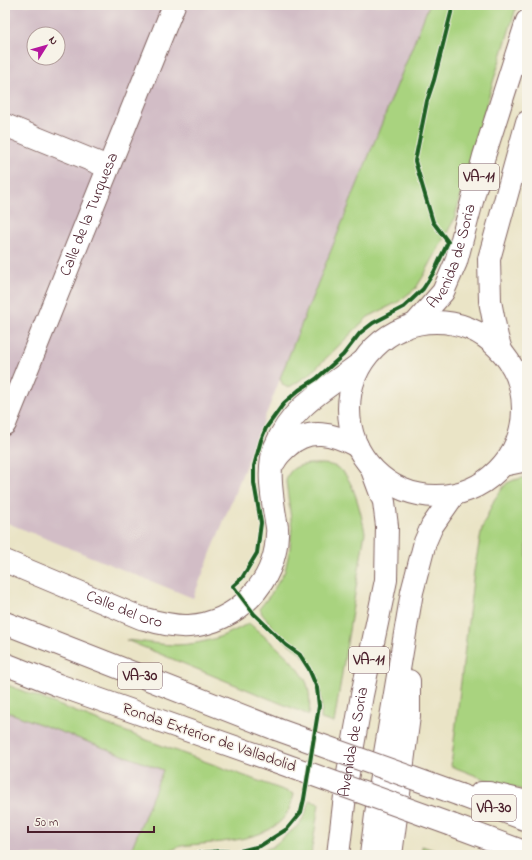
<svg xmlns="http://www.w3.org/2000/svg" width="532" height="860" viewBox="0 0 532 860" font-family="'Indie Flower',sans-serif">
	<rect width="100%" height="100%" fill="#f7f3e8"/>
	<filter id="ink" filterUnits="userSpaceOnUse"><feTurbulence type="fractalNoise" baseFrequency=".025" numOctaves="2"/><feDisplacementMap in="SourceGraphic" scale="8" xChannelSelector="R" yChannelSelector="G"/><feConvolveMatrix kernelMatrix="1 2 1 2 8 2 1 2 1" color-interpolation-filters="sRGB"/></filter>
	<filter id="wash" filterUnits="userSpaceOnUse"><feTurbulence type="fractalNoise" baseFrequency=".012" numOctaves="4" result="noise"/><feDisplacementMap in="SourceGraphic" scale="16" xChannelSelector="R" yChannelSelector="G"/><feGaussianBlur stdDeviation="0.9" result="paint"/><feColorMatrix in="noise" values="0 0 0 0 0 0 0 0 0 0 0 0 0 0 0 0 0 1.4 0 .05"/><feComposite in="paint" operator="in"/></filter>
	<g filter="url(#wash)">
		<rect width="100%" height="100%" fill="#eae4c6"/>
		<path fill="#d2bdc6" fill-rule="evenodd" d="M 5,5 L 429,5 L 193,598 L 5,522 ZM 34,34 L 58,34 L 58,58 L 34,58 Z
			M 5,711 L 163,770 L 129,855 L 5,855 Z"/>
		<path fill="#a9d37f" stroke="#7a7955" d="M 429,5 L 517,5 L 490,92 L 454,220 L 424,275 L 416,288 L 398,302 L 368,317 L 310,374 L 288,388 L 283,385 L 280,378 Z
			M 310,464 C 319,464 330,463 338,468 C 354,477 361,515 365,532 L 334,723 L 321,719 C 323,698 318,674 305,658 C 300,651 292,647 286,642 C 277,633 270,623 262,614 L 260,608 L 271,594 L 285,571 L 290,548 L 292,527 L 286,481 C 289,468 298,465 310,464 Z
			M 527,477 L 527,791 L 487,780 L 451,766 L 474,571 L 482,528 L 494,500 L 502,489 L 507,483 L 514,480 Z
			M 249,623 C 266,639 302,664 308,687 C 310,696 310,705 309,715 L 126,640 C 142,641 159,645 176,645 C 204,644 224,637 249,623 Z
			M 5,684 L 152,742 L 294,794 C 292,801 290,809 286,815 C 267,843 212,842 181,846 L 172,850 L 166,855 L 129,855 L 163,770 L 5,711 Z
			M 310,800 L 319,804 L 311,855 L 234,855 L 255,852 L 272,847 L 299,825 L 305,815 Z
			M 422,846 L 448,855 L 422,855 Z"/>
	</g>
	<g filter="url(#ink)">
		<g fill="none" stroke-linecap="round" stroke-linejoin="round">
			<defs>
				<g id="minor">
					<path d="M 5,125 L 108,167"/>
					<path id="s1" d="M 5,424 L 174,5"/>
					<path d="M 275,461 C 278,455 282,452 287,447 C 309,426 334,434 357,446"/>
					<path id="s2" d="M 5,561 L 141,618 C 156,622 173,627 189,626 C 237,623 276,582 277,534 C 278,529 276,522 275,516 C 272,496 267,467 275,447 C 293,404 327,389 362,362"/>
				</g>
				<g id="highway">
					<circle cx="436" cy="409" r="87"/>
					<path id="s3" d="M 415,324 L 443,292 L 456,262 L 484,156 L 527,21"/>
					<path d="M 501,350 L 497,337 L 490,301 L 489,259 L 527,122"/>
					<path d="M 503,465 L 527,460"/>
					<path d="M 5,623 L 276,729"/>
					<path d="M 5,664 L 58,685 L 272,760"/>
					<path d="M 481,793 L 489,793 L 527,802"/>
					<path d="M 460,795 L 527,820"/>
					<path d="M 452,825 L 527,853"/>
					<path id="s4" d="M 338,855 L 347,779 L 362,695 L 386,580 L 387,526 L 384,502 L 371,467"/>
					<path d="M 371,855 L 380,783 L 412,592 L 425,542 L 432,526 L 453,496"/>
					<path d="M 391,855 L 409,716 L 409,681"/>
				</g>
			</defs>
			<use href="#minor" stroke="#826461" stroke-width="24"/>
			<use href="#highway" stroke="#826461" stroke-width="24"/>
			<use href="#minor" stroke="#fff" stroke-width="22"/>
			<use href="#highway" stroke="#fff" stroke-width="22"/>
			<defs>
				<path id="highway-bridge" d="M 276,729 L 460,795
					M 272,760 L 452,825"/>
			</defs>
			<use href="#highway-bridge" stroke="#826461" stroke-width="24" stroke-linecap="butt"/>
			<use href="#highway-bridge" stroke="#fff" stroke-width="22"/>
			<defs>
				<path id="cycleway" d="M 181,855 L 221,851 L 236,852 L 260,846 L 287,829 L 301,812 L 304,799 L 319,706 L 317,688 L 309,669 L 300,655 L 286,645 L 254,614 L 233,586 L 242,578 L 257,553 L 261,523 L 254,483 L 254,466 L 261,440 L 266,428 L 284,403 L 299,390 L 316,379 L 343,355 L 360,333 L 373,323 L 404,307 L 423,289 L 434,272 L 448,242 L 433,222 L 415,161 L 427,101 L 434,80 L 453,5"/>
			</defs>
			<use href="#cycleway" stroke="#f7f3e8" stroke-width="6"/>
			<use href="#cycleway" stroke="#1b5e20" stroke-width="4"/>
		</g>
	</g>
	<g text-anchor="middle" dominant-baseline="central" stroke-width="3" stroke-linejoin="round" paint-order="stroke">
		<g fill="#f7f3e8" stroke="#7e5f64" stroke-width="1">
			<rect x="459" y="164" width="40" height="26" rx="3"/>
			<rect x="349" y="647" width="40" height="26" rx="3"/>
			<rect x="118" y="663" width="44" height="26" rx="3"/>
			<rect x="472" y="795" width="44" height="26" rx="3"/>
		</g>
		<g font-size="15" font-weight="bold" fill="#4a1f2b">
			<text x="479" y="177">VA-11</text>
			<text x="369" y="660">VA-11</text>
			<text x="140" y="676">VA-30</text>
			<text x="494" y="808">VA-30</text>
		</g>
		<g font-size="16" fill="#4a1f2b" stroke="#f7f3e8">
			<text stroke="none"><textPath href="#s1" startOffset="226">Calle de la Turquesa</textPath></text>
			<text stroke="none"><textPath href="#s3" startOffset="79">Avenida de Soria</textPath></text>
			<text stroke="none"><textPath href="#s2" startOffset="129">Calle del Oro</textPath></text>
			<text transform="translate(209 738) rotate(19)">Ronda Exterior de Valladolid</text>
			<text stroke="none"><textPath href="#s4" startOffset="114">Avenida de Soria</textPath></text>
		</g>
	</g>
	<rect width="532" height="860" fill="none" stroke="#f7f3e8" stroke-width="20"/>
	<g transform="translate(46 46) rotate(53)"><circle r="19" fill="#f7f3e8" stroke="#b29e9c"/>
	<path d="M0-3L7 15L0 10L-7 15Z" fill="#b5179e"/>
	<text y="-6" font-size="11" font-weight="bold" text-anchor="middle" fill="#4a1f2b">N</text>
	</g>
	<path d="M28 826v6h126v-6" fill="none" stroke="#4a1f2b" stroke-width="2"/>
	<text x="34" y="826" font-size="12" fill="#4a1f2b" stroke="#f7f3e8" stroke-width="3" paint-order="stroke">50 m</text>
</svg>
